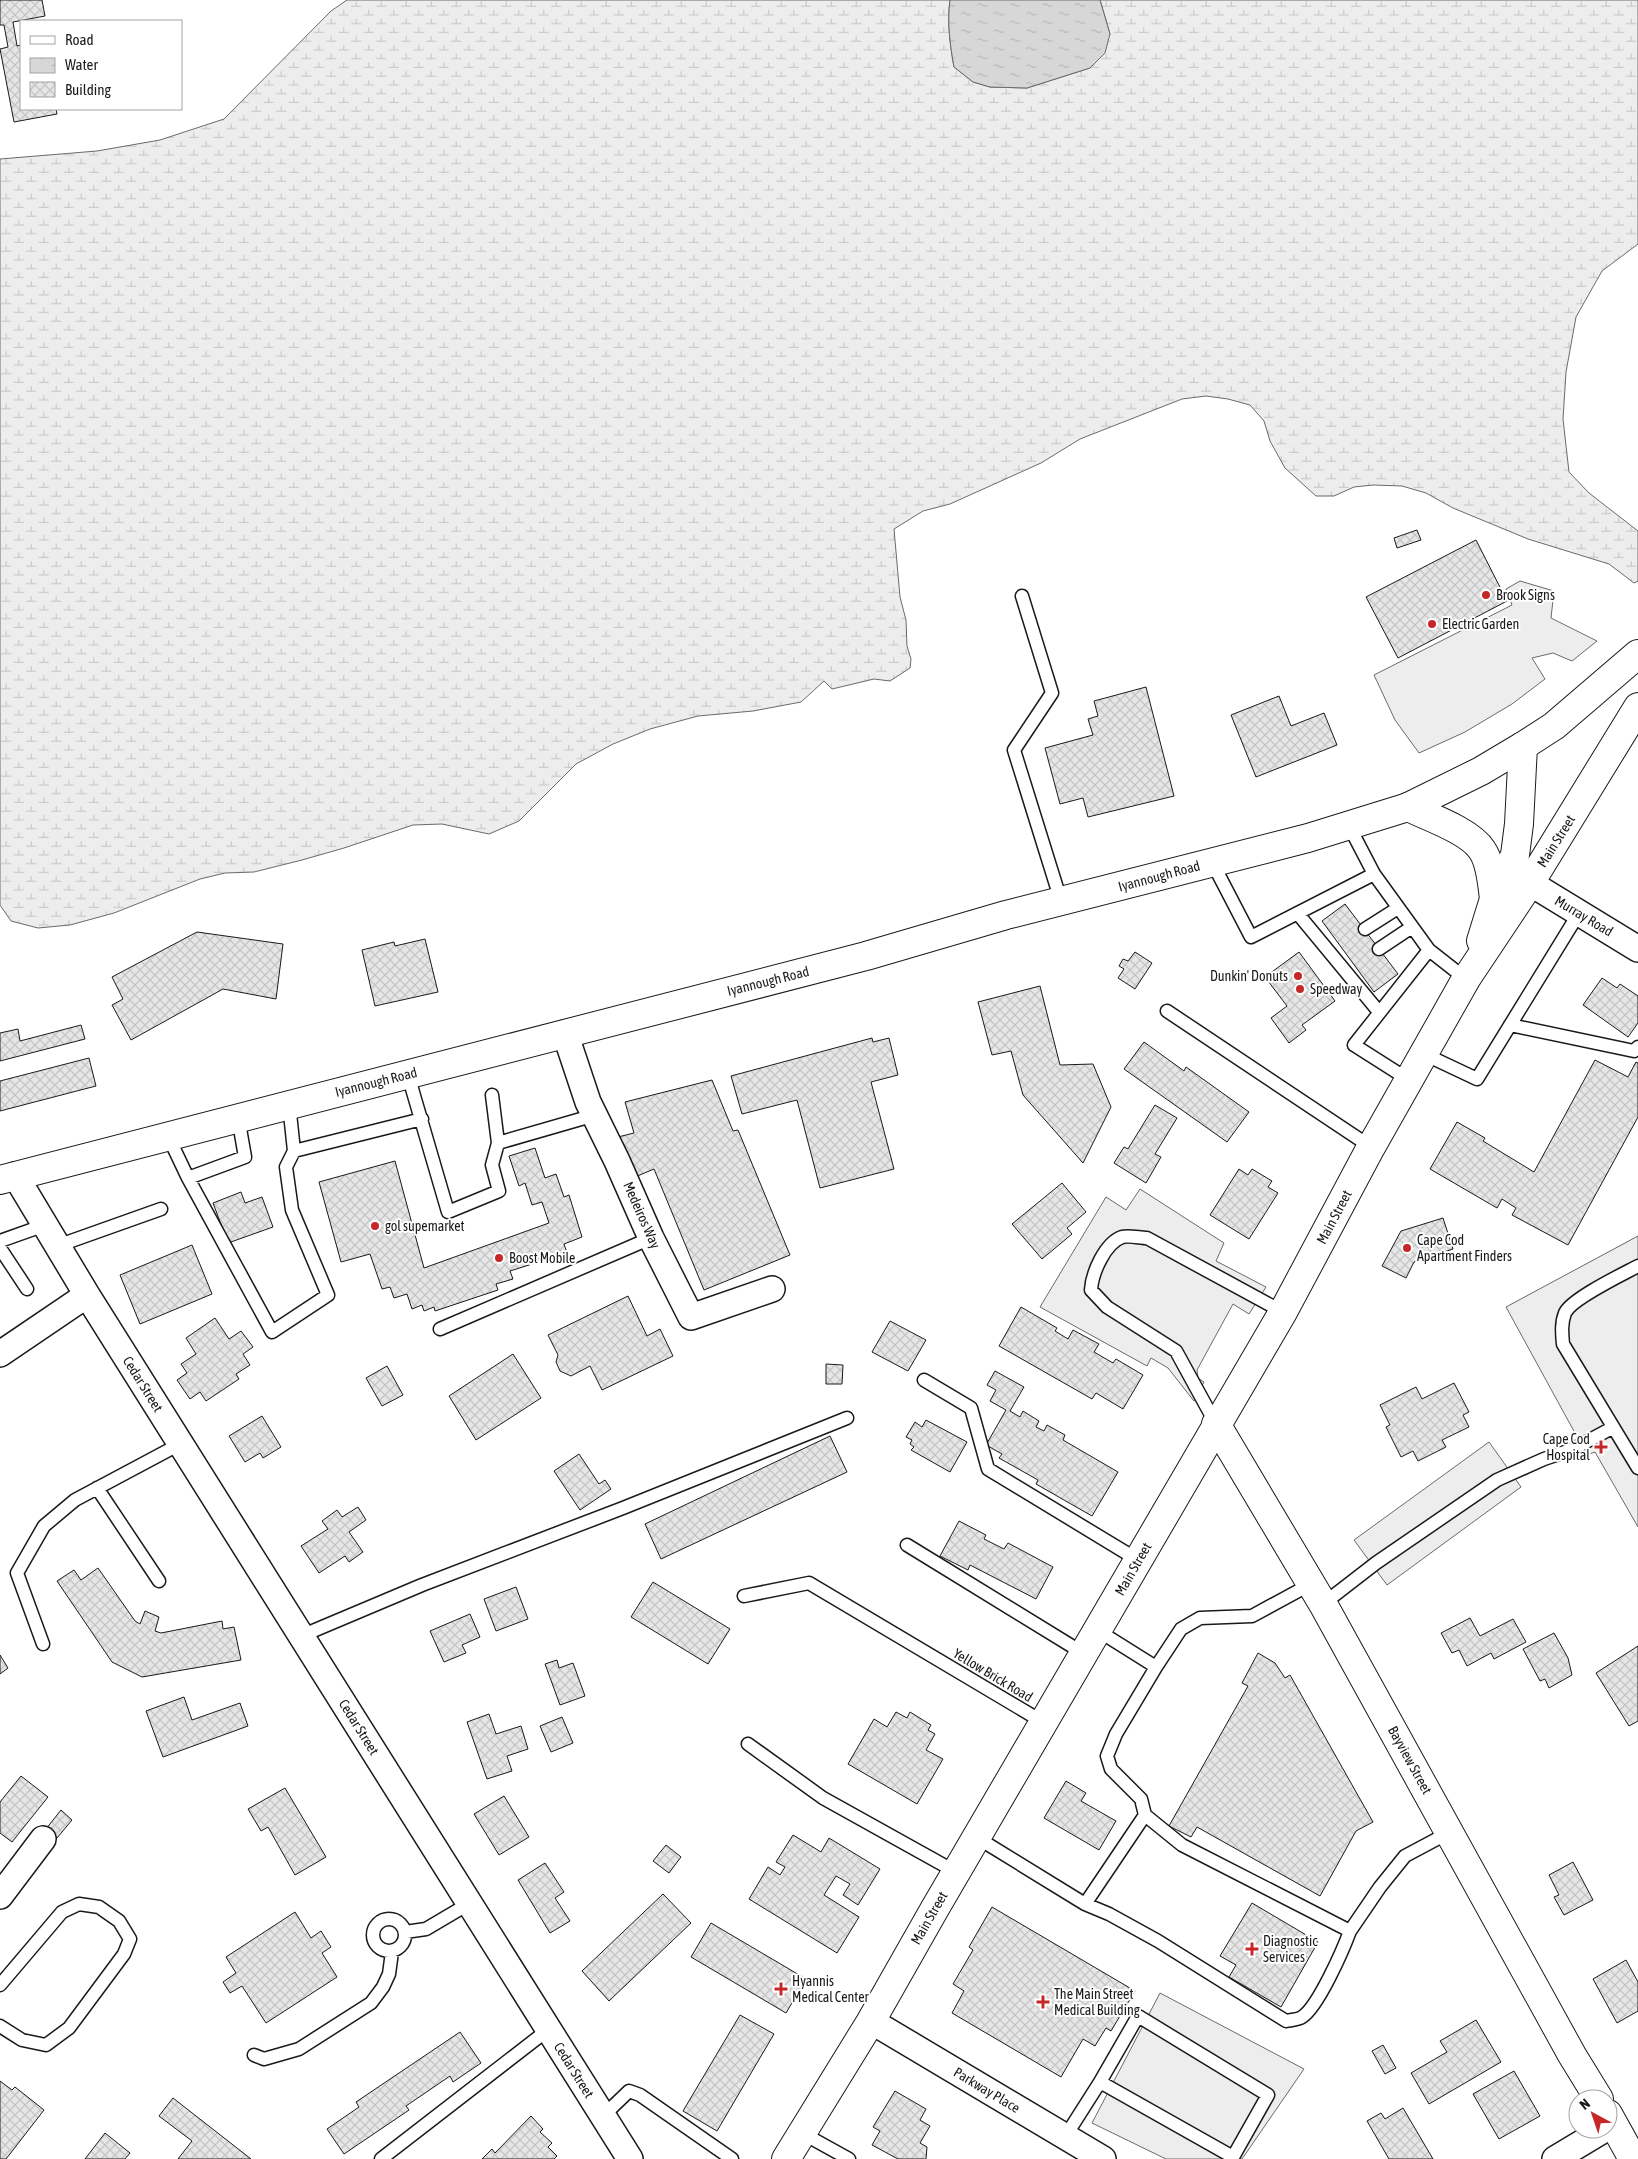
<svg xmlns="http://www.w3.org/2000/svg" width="1638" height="2159" viewBox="0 0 1638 2159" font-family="'Asap Condensed',sans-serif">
	<defs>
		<pattern id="wetland-marsh" width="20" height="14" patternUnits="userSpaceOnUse" patternTransform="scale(1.25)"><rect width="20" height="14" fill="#ededed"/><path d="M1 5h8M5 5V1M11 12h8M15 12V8" fill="none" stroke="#cbcbcb"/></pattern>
		<pattern id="water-ripples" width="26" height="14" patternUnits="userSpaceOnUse" patternTransform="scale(1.25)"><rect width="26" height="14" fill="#d7d7d7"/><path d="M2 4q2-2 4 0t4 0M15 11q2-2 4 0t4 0" fill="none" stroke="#b8b8b8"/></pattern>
		<pattern id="building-cross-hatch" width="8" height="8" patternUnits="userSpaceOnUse" patternTransform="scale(1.25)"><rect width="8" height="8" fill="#e6e6e6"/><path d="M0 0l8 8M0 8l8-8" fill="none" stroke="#c5c5c5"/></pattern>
	</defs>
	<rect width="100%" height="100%" fill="#fff"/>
	<path fill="url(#wetland-marsh)" stroke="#6a6a6a" d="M 347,0 L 950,0 C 947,22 950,45 954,67 L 973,82 L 990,87 L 1027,88 L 1090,68 L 1110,34 L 1100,0 L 1638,0 L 1638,244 L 1602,271 L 1576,317 L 1566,372 L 1563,419 L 1569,472 L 1589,493 L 1638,531 L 1638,581 L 1634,583 L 1609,564 L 1528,539 L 1453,508 L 1426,493 L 1402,486 L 1373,485 L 1354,487 L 1334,496 L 1316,496 L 1285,468 L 1270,441 L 1264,421 L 1250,405 L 1228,399 L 1206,396 L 1182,399 L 1080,439 L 1041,463 L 950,504 L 923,511 L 894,529 L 900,597 L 906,620 L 907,646 L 911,659 L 910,668 L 890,681 L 874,679 L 832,689 L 824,681 L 801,702 L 753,711 L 698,716 L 650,729 L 613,744 L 576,764 L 519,821 L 489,834 L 442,824 L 413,825 L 344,848 L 302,860 L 254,872 L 225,873 L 200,879 L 114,913 L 70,925 L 38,928 L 11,921 L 0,905 L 0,159 L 97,151 L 160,140 L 224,119 L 331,11 Z"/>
	<path fill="#ededed" stroke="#6a6a6a" d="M 1520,581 L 1554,591 L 1551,618 L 1597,641 L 1572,661 L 1553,653 L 1532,658 L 1545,679 L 1512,704 L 1465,732 L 1419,753 L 1395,720 L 1374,675 L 1512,605 L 1506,589 Z
		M 1140,1189 L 1224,1243 L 1216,1261 L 1266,1287 L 1249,1314 L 1233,1304 L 1197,1370 L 1198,1378 L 1204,1382 L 1194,1401 L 1168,1368 L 1151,1358 L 1147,1366 L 1040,1307 L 1106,1197 L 1126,1210 Z
		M 1638,1236 L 1638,1527 L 1595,1452 L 1587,1455 L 1506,1307 Z
		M 1489,1442 L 1521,1487 L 1387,1585 L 1354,1540 Z
		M 1160,1993 L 1304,2069 L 1242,2159 L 1166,2159 L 1092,2123 Z"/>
	<path fill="url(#water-ripples)" stroke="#6a6a6a" d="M 950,0 L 1100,0 L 1110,34 L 1105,53 L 1090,68 L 1027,88 L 990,87 L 973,82 L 954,67 C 950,45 947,22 950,0 Z"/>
	<path fill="url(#building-cross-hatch)" stroke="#1a1a1a" d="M 0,0 L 42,0 L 45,16 L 13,22 L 17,46 L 21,45 L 21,109 L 56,109 L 57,114 L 14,122 L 0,49 L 8,47 L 4,25 L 0,25 Z
		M 1417,530 L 1421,540 L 1397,548 L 1394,538 Z
		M 1476,540 L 1507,601 L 1398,658 L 1366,597 Z
		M 1146,687 L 1174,796 L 1088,817 L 1083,798 L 1060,804 L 1045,748 L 1093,735 L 1088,719 L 1098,716 L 1094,701 Z
		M 1279,696 L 1291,726 L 1324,713 L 1337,745 L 1256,777 L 1231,715 Z
		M 1345,904 L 1398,974 L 1374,992 L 1322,921 Z
		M 197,932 L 283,944 L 276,999 L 223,989 L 131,1040 L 112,1005 L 123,999 L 112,977 Z
		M 425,939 L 438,992 L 375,1006 L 362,950 L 394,942 L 395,946 Z
		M 1135,952 L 1152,963 L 1135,989 L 1118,978 L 1124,969 L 1119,966 L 1123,959 L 1128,961 Z
		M 1299,952 L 1335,1001 L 1302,1025 L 1306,1030 L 1289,1043 L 1271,1018 L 1287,1006 L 1265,977 Z
		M 1602,978 L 1617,988 L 1620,984 L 1638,996 L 1638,1023 L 1628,1037 L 1583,1005 Z
		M 1040,986 L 1060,1065 L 1093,1064 L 1111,1107 L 1083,1163 L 1023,1095 L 1011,1051 L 992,1055 L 978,1002 Z
		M 81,1025 L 85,1039 L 0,1061 L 0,1033 L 18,1029 L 20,1041 Z
		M 872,1038 L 873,1042 L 889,1038 L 898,1075 L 871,1082 L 894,1169 L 820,1188 L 797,1100 L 742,1114 L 731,1076 Z
		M 1144,1042 L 1184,1071 L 1186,1067 L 1249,1112 L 1227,1142 L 1124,1069 Z
		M 89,1058 L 96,1086 L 0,1111 L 0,1081 Z
		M 1595,1060 L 1628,1077 L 1636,1062 L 1638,1063 L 1638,1117 L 1568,1245 L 1512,1215 L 1516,1208 L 1502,1199 L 1497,1208 L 1430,1169 L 1457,1122 L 1485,1138 L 1483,1141 L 1534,1172 Z
		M 712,1080 L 733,1131 L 738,1130 L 790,1255 L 704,1290 L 654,1169 L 635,1177 L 618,1137 L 634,1133 L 625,1102 Z
		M 1155,1105 L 1177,1118 L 1155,1154 L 1161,1157 L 1146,1183 L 1114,1163 L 1124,1147 L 1128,1149 Z
		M 535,1148 L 545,1178 L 556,1174 L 564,1197 L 569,1195 L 582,1237 L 564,1244 L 567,1253 L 510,1271 L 513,1279 L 496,1284 L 498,1290 L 435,1311 L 434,1307 L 424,1311 L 422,1305 L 412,1309 L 407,1294 L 394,1298 L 390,1287 L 382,1289 L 370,1254 L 341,1262 L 319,1182 L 395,1161 L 424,1268 L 549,1223 L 542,1202 L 532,1205 L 525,1183 L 519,1186 L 509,1156 Z
		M 1239,1169 L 1248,1175 L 1252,1169 L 1272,1181 L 1268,1187 L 1278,1193 L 1249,1239 L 1210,1215 Z
		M 1062,1183 L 1086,1212 L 1067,1228 L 1072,1234 L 1042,1259 L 1012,1224 Z
		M 241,1192 L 245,1203 L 262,1197 L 273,1227 L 228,1243 L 213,1203 Z
		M 1443,1218 L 1453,1249 L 1414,1262 L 1406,1278 L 1382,1266 L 1401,1231 Z
		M 192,1245 L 212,1294 L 140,1324 L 120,1275 Z
		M 628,1296 L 647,1336 L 660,1329 L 673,1356 L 602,1390 L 590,1366 L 571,1376 L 560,1371 L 556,1362 L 558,1355 L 548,1335 Z
		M 1021,1307 L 1057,1328 L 1055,1331 L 1068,1339 L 1073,1330 L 1099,1344 L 1094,1352 L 1113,1363 L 1116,1359 L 1143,1375 L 1123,1409 L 1096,1393 L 1092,1399 L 999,1346 Z
		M 215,1318 L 229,1339 L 241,1331 L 253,1347 L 243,1354 L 250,1365 L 236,1374 L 239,1379 L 206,1401 L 200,1392 L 190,1399 L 177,1380 L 187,1373 L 181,1364 L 196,1354 L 186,1338 Z
		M 890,1321 L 926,1340 L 908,1371 L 872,1352 Z
		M 513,1354 L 541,1398 L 476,1440 L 449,1396 Z
		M 826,1364 L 843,1365 L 842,1384 L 826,1384 Z
		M 387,1366 L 403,1395 L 382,1406 L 366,1378 Z
		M 995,1371 L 1024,1387 L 1010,1411 L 1020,1417 L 1023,1411 L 1039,1421 L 1036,1427 L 1044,1431 L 1047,1425 L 1065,1435 L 1063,1440 L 1118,1472 L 1092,1516 L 1036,1484 L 1038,1480 L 999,1458 L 1002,1454 L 986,1445 L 1006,1410 L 990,1401 L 996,1390 L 987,1385 Z
		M 1454,1383 L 1469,1412 L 1463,1415 L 1469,1427 L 1442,1440 L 1446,1447 L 1418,1461 L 1413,1451 L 1401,1457 L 1386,1427 L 1390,1425 L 1380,1405 L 1416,1387 L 1422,1399 Z
		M 262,1416 L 281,1447 L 263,1458 L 260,1453 L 245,1462 L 229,1436 Z
		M 926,1420 L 967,1442 L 950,1472 L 911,1450 L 914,1447 L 910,1444 L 912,1440 L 906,1437 L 915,1422 L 922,1427 Z
		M 830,1436 L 847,1472 L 661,1559 L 645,1524 Z
		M 579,1454 L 599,1484 L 605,1480 L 611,1489 L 580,1510 L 554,1471 Z
		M 358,1507 L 366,1520 L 349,1532 L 363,1552 L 349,1562 L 345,1556 L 319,1573 L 301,1546 L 328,1529 L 322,1521 L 337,1510 L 342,1517 Z
		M 959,1521 L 986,1535 L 984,1539 L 1004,1549 L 1008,1543 L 1053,1567 L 1036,1599 L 970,1565 L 968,1570 L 940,1556 Z
		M 98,1568 L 135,1621 L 140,1624 L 145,1611 L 159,1617 L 155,1631 L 161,1633 L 222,1621 L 223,1629 L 234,1627 L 241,1660 L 142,1677 L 112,1662 L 57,1581 L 74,1570 L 81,1580 Z
		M 653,1582 L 730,1629 L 708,1664 L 631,1617 Z
		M 516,1587 L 528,1619 L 496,1631 L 484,1599 Z
		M 470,1614 L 480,1637 L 462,1645 L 466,1653 L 444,1662 L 430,1631 Z
		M 1470,1618 L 1480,1636 L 1513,1619 L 1526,1642 L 1494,1659 L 1491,1653 L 1467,1666 L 1459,1650 L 1452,1653 L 1441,1633 Z
		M 1554,1633 L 1568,1658 L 1572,1675 L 1549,1688 L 1545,1679 L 1540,1681 L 1523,1649 Z
		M 1638,1646 L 1638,1721 L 1629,1726 L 1596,1673 Z
		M 1258,1653 L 1275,1663 L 1285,1678 L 1290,1675 L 1373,1822 L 1356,1831 L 1320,1896 L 1197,1827 L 1191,1837 L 1169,1826 L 1248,1686 L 1242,1683 Z
		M 0,1655 L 8,1668 L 0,1674 Z
		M 557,1660 L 559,1668 L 573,1663 L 585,1696 L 560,1705 L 545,1664 Z
		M 184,1697 L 192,1720 L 240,1703 L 248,1726 L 163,1757 L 146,1711 Z
		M 896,1712 L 907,1718 L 910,1712 L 931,1725 L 928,1730 L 935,1734 L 926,1750 L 943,1759 L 917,1804 L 848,1764 L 874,1719 L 887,1727 Z
		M 489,1714 L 496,1734 L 521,1726 L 528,1749 L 507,1756 L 512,1771 L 487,1779 L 467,1722 Z
		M 562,1717 L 573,1743 L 551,1752 L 540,1726 Z
		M 21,1776 L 48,1797 L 12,1842 L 0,1833 L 0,1802 Z
		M 1066,1781 L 1086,1793 L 1081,1801 L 1116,1821 L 1099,1850 L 1044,1818 Z
		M 285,1788 L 326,1857 L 295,1875 L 268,1827 L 261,1831 L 248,1809 Z
		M 504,1796 L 529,1837 L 499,1855 L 474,1814 Z
		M 61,1810 L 72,1820 L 57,1838 L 46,1829 Z
		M 793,1835 L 821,1852 L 829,1838 L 880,1869 L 858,1905 L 843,1895 L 850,1884 L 836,1876 L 824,1895 L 859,1917 L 837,1953 L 749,1899 L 768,1867 L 780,1875 L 785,1867 L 776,1862 Z
		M 666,1845 L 681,1857 L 669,1873 L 653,1861 Z
		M 1573,1862 L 1593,1900 L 1564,1915 L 1554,1897 L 1559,1895 L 1549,1875 Z
		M 545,1863 L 564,1892 L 555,1898 L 570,1921 L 550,1933 L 518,1880 Z
		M 663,1894 L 691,1923 L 609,2001 L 582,1971 Z
		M 1252,1903 L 1318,1942 L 1281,2007 L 1229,1977 L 1236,1965 L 1220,1956 Z
		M 992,1907 L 1135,1991 L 1111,2031 L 1106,2028 L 1095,2046 L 1083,2039 L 1061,2077 L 952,2013 L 964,1991 L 953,1984 L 973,1950 L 969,1947 Z
		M 295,1912 L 311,1938 L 321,1931 L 331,1947 L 322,1953 L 337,1977 L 266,2023 L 242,1986 L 230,1993 L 223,1982 L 236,1973 L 226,1957 Z
		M 711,1923 L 806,1979 L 786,2013 L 691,1957 Z
		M 1626,1960 L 1638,1982 L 1638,2011 L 1617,2023 L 1593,1979 Z
		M 740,2015 L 774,2034 L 717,2131 L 683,2111 Z
		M 1476,2020 L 1501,2062 L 1429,2104 L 1411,2073 L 1447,2052 L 1440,2041 Z
		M 460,2032 L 481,2063 L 453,2082 L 450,2076 L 406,2106 L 409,2110 L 344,2154 L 327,2129 L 359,2107 L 356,2102 Z
		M 1383,2045 L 1396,2068 L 1385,2074 L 1372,2051 Z
		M 1514,2071 L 1540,2116 L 1499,2139 L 1473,2094 Z
		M 0,2081 L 12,2090 L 15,2087 L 44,2110 L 6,2159 L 0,2159 Z
		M 895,2091 L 926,2109 L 920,2120 L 930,2126 L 920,2143 L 927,2147 L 926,2159 L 898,2159 L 872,2145 L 880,2131 L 873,2127 Z
		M 173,2098 L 251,2159 L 178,2159 L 192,2141 L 159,2116 Z
		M 1403,2108 L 1433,2159 L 1389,2159 L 1367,2121 L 1381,2113 L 1385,2119 Z
		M 531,2116 L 543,2129 L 540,2132 L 552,2143 L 548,2147 L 557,2156 L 554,2159 L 482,2159 L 492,2149 L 495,2153 Z
		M 105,2133 L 130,2153 L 125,2159 L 85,2159 Z"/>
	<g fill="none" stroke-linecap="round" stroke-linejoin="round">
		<defs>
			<path id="lane" d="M 1022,596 L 1052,693 L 1014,750 L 1061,901
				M 1212,862 L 1251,937 L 1374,874 L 1349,826
				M 1374,874 L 1429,950 L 1354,1045 L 1409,1080
				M 1298,914 L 1379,1012
				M 1365,929 L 1398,908
				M 1379,949 L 1412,927
				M 1429,950 L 1466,979
				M 1167,1011 L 1371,1147
				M 1510,1025 L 1634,1051 L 1638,1047
				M 1424,1054 L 1477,1079 L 1579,913
				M 408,1075 L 448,1212 L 499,1191 L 492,1165 L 498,1143 L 492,1095
				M 289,1104 L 294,1151 L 422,1119
				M 168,1136 L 188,1178 L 272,1332 L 328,1295 L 292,1210 L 286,1167 L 294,1151
				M 498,1143 L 595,1115
				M 188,1178 L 245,1157 L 238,1117
				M 0,1241 L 45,1225
				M 57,1246 L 161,1209
				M 0,1248 L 27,1289
				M 1638,1266 C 1623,1274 1571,1299 1565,1313 C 1561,1323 1562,1333 1563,1344 L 1638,1468
				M 440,1329 L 651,1238
				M 924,1380 L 971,1408 L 988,1469 L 1138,1560
				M 1216,1424 L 1176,1351 L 1107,1307 L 1091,1290 C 1092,1273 1105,1243 1122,1237 C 1129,1235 1140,1238 1147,1238 L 1283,1312
				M 97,1488 L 159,1581
				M 907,1545 L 1083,1653
				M 744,1596 L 809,1583 L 1043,1722
				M 1323,1604 L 1376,1563 L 1497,1480 L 1544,1459 L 1571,1450 L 1612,1428
				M 301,1636 L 422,1585 L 623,1508 L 847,1418
				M 43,1644 L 17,1573 L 44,1526 L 75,1500 L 180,1444
				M 1156,1667 L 1181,1629 L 1200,1618 L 1252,1616 L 1311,1584
				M 748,1744 L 823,1798 L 956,1872
				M 976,1837 L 1085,1904 L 1109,1914 L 1158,1941 L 1286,2021 C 1290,2020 1298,2020 1302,2017 C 1318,2007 1343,1950 1350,1931 L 1182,1845 L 1145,1815 L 1141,1799 L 1111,1769 L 1107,1756 L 1116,1734 L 1156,1667 L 1097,1630
				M 1085,1904 L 1145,1815
				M373 1935a16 16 0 1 1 32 0a16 16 0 1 1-32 0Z
				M 1350,1931 L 1380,1887 L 1405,1856 L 1450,1832
				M 405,1932 L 426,1929 L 470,1903
				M 0,1985 L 62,1912 L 79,1904 L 99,1907 L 119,1921 L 130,1939 L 124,1954 L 69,2028 L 46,2045 L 22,2040 L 0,2026
				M 254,2055 L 264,2059 L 299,2049 L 371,2003 L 383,1987 L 389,1974 L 392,1952
				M 603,2116 L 629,2091 L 640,2095 L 732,2159
				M 802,2133 L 849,2159
				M 1065,2137 L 1100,2082 L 1138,2016 L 1268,2095 L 1233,2157 L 1100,2082
				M 381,2159 L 549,2029"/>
			<path id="street" d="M 1530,883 L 1638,949
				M 565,1033 L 588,1102 L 617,1161 L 651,1238 L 691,1317 L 772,1289
				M 15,1175 L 87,1295 L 630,2159
				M 0,1354 L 87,1295
				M 0,1896 L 43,1839
				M 871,2021 L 1103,2159
				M 1555,2159 L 1605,2129"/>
			<path id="secondary" d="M 1408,807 C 1429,817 1470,831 1482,850 C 1491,863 1492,884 1494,899
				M 1481,941 L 1494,899 L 1515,855 L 1519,824 L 1523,746
				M 1216,1424 L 1323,1604 L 1572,2055 L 1599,2099
				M 1608,2114 L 1633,2159
				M 786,2159 L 871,2021 L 934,1910 L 1283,1312 L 1371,1147 L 1466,979 L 1530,883 L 1638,707"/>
			<path id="primary" d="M 0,1180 L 866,956 L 1006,915 L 1308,838 L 1408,807 L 1481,771 L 1523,746 L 1554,726 L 1638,654"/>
		</defs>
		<use href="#lane" stroke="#1a1a1a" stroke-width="15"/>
		<use href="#street" stroke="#1a1a1a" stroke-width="28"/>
		<use href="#secondary" stroke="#1a1a1a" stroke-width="30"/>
		<use href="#primary" stroke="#1a1a1a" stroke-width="30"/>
		<use href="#lane" stroke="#fff" stroke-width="12"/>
		<use href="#street" stroke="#fff" stroke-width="25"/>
		<use href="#secondary" stroke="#fff" stroke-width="28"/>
		<use href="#primary" stroke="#fff" stroke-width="28"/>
	</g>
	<g fill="#c62828" stroke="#fff" stroke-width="2">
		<circle cx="1486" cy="595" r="5"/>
		<circle cx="1432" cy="624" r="5"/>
		<circle cx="1298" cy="976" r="5"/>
		<circle cx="1300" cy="989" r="5"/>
		<circle cx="375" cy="1226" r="5"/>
		<circle cx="1407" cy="1248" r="5"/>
		<circle cx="499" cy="1258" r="5"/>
		<path d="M1598.5 1439.5h5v5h5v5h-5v5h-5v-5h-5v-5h5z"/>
		<path d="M1249.5 1941.5h5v5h5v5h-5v5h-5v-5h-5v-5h5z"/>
		<path d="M778.5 1981.5h5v5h5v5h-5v5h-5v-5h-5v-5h5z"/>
		<path d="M1040.5 1994.5h5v5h5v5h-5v5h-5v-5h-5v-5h5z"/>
	</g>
	<g text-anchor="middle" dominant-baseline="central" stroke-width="4" stroke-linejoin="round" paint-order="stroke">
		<g font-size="14" fill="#1a1a1a" stroke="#fff" text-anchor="start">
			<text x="1496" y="595">Brook Signs</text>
			<text x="1442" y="624">Electric Garden</text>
			<text x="1288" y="976" text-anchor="end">Dunkin' Donuts</text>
			<text x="1310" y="989">Speedway</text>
			<text x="385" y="1226">gol supemarket</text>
			<text x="1417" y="1240">Cape Cod<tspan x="1417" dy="16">Apartment Finders</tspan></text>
			<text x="509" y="1258">Boost Mobile</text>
			<text x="1590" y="1439" text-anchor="end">Cape Cod<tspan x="1590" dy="16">Hospital</tspan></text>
			<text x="1263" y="1941">Diagnostic<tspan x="1263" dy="16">Services</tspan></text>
			<text x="792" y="1981">Hyannis<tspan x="792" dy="16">Medical Center</tspan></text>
			<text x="1054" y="1994">The Main Street<tspan x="1054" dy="16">Medical Building</tspan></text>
		</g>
		<g font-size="14" fill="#1a1a1a" stroke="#fff">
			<text transform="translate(1556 841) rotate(-58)">Main Street</text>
			<text transform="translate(1159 876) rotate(-15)">Iyannough Road</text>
			<text transform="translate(1584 916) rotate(31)">Murray Road</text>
			<text transform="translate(768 981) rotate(-14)">Iyannough Road</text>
			<text transform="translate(376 1082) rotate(-14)">Iyannough Road</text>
			<text transform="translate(642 1215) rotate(66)">Medeiros Way</text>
			<text transform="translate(1334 1217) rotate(-62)">Main Street</text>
			<text transform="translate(143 1384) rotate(58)">Cedar Street</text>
			<text transform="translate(1133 1569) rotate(-60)">Main Street</text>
			<text transform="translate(993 1675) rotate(31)">Yellow Brick Road</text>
			<text transform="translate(359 1727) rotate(58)">Cedar Street</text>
			<text transform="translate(1410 1760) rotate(61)">Bayview Street</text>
			<text transform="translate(929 1918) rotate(-60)">Main Street</text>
			<text transform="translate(574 2070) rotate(58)">Cedar Street</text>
			<text transform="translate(987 2090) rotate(31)">Parkway Place</text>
		</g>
	</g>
	<rect x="20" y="20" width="162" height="90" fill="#ffffff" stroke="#a3a3a3"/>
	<rect x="30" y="36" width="25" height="8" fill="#ffffff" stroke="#a3a3a3"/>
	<text x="65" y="45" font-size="15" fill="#1a1a1a">Road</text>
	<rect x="30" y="58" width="25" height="15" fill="url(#water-ripples)" stroke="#a3a3a3"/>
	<text x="65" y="70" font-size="15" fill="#1a1a1a">Water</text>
	<rect x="30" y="82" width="25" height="15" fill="url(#building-cross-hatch)" stroke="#a3a3a3"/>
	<text x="65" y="95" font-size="15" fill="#1a1a1a">Building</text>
	<g transform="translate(1593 2114) rotate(320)"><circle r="24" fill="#ffffff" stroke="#a3a3a3"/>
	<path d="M0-4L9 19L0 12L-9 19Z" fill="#c62828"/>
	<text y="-8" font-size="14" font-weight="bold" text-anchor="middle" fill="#1a1a1a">N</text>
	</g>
</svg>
